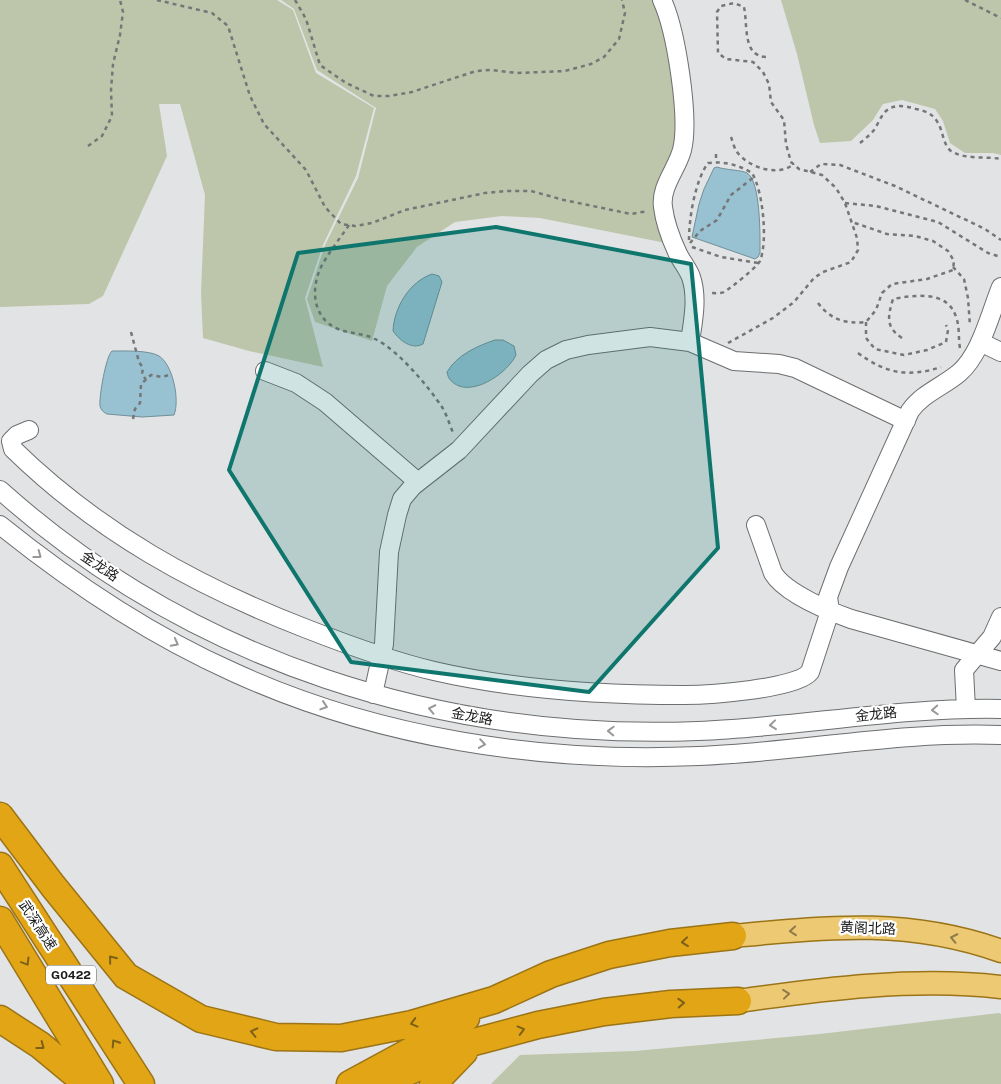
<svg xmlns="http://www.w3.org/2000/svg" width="1001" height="1084" viewBox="0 0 1001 1084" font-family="'Public Sans','Noto Sans SC',sans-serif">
	<rect width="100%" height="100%" fill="#e2e3e4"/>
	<path fill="#bdc6aa" d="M 0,0 L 277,0 L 293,10 L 316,73 L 374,108 L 356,176 L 323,245 L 305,298 L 323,367 L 249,351 L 203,338 L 201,293 L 205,195 L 180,104 L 159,104 L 167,156 L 103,296 L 89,304 L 0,307 Z
		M 281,0 L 656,0 L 662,16 L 680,113 L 666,243 L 540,218 L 502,216 L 455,222 L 417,247 L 387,286 L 372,341 L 315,322 L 307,299 L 325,245 L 358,178 L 376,108 L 317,70 L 294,9 Z
		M 781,0 L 1001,0 L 1001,155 L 993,153 L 965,153 L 950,143 L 943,121 L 935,109 L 902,100 L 883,104 L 873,120 L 851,141 L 820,143 L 814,125 L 797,54 Z
		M 999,1013 L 1001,1014 L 1001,1084 L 491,1084 L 520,1055 L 635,1051 L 820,1034 Z"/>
	<path fill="#98c1d1" stroke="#728f9a" d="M 717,167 C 725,170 742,170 747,173 C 761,181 760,238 760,253 L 758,257 L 755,259 L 692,237 L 699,204 L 704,189 L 714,168 Z
		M 432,274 L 439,276 L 442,282 L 423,344 C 412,350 400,341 393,331 C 394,308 409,282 432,274 Z
		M 495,340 L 503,340 L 514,346 L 516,355 C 508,372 478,393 459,386 C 452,383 448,379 447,372 C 457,355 477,346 495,340 Z
		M 112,351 C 124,351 149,350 159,356 C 173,365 180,400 174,415 L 142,417 L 107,414 C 103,412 101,410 100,406 C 99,396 106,356 112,351 Z"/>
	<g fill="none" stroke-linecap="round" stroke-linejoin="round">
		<defs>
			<path id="minor" d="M 662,0 C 676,30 690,118 682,150 C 677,169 660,187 663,207 C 665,224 671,239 678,254 C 682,262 688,269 691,277 C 698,298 693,321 690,342
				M 980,342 L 1001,352
				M 265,371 L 296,383 L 325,402 L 418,482
				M 29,430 L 17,435 L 11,441 L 13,449 C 98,532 196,586 307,629 C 348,645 391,661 434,671 C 516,690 601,695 684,695 C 708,695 797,689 810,672 L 830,611 L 828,597 L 839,567 L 910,411 C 923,393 942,387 959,373 C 981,354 990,314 1001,287
				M 0,490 C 192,662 443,741 698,731 C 799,727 899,707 1001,709
				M 0,525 C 72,583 148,634 233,672 C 377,738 541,763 699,756 C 800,752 900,731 1001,735
				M 756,525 L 773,573 C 785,593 829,611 851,619 L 1001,661
				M 373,694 L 384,644 L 389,552 L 397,515 L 402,499 L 413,486 L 459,450 L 530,374 L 546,360 L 566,350 L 588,345 L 650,337 L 690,342 L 734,361 L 779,364 L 795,368 L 906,421
				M 966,709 L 964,670 L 992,637 L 1001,617"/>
			<path id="major" d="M 733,936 C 828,927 908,918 1001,951
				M 738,1001 C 822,989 916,977 1001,987"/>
			<path id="highway" d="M 0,816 L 53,886 L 126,976 L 201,1019 L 276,1037 L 341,1038 L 412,1024 L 494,1000 L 551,974 L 609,955 L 670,943 L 733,936
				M 0,866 L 141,1084
				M 0,920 L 100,1084
				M 0,1019 L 40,1045 L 87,1084
				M 350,1084 L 433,1039 L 466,1018
				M 381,1084 L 474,1042 L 538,1025 L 604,1012 L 671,1004 L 738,1001
				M 433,1084 L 464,1052"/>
		</defs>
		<use href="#minor" stroke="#6d6e6f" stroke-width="20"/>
		<use href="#major" stroke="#9b7417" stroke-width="25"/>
		<use href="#highway" stroke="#9b7417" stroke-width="29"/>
		<path stroke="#757677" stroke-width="2.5" stroke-dasharray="4 4" stroke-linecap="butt" d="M 157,0 L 212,13 L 228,26 L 250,96 L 264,124 L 306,170 L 325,207 L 341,224 L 355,226 L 372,223 L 405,210 L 485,193 L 506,191 L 531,191 L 564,200 L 631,214 L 648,211
			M 295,0 L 306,19 L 320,65 L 346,83 L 374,96 L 389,96 L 412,92 L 476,71 L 491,70 L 517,73 L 565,71 L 591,64 L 604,57 L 619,39 L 625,13 L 622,0
			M 965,0 L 1001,18
			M 731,137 C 733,142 734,148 737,152 C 749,168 778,177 794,164
			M 860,143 C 865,139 870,135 874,130 C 877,126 879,120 882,116 C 890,103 903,105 916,109 C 926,111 933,114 938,123 C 943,131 943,145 951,151 C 965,160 986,156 1001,159
			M 88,146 L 102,136 L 112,116 L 111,90 L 113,64 L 120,35 L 123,12 L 120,0
			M 716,154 L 716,162
			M 810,172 L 821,164 L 840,165 L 895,186 L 985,229 L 1001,240
			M 845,203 L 876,206 L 938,222 L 988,253 L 1001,257
			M 349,225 C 341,237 332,248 325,260 C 310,283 310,317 338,329 C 350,334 363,333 375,339 C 398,350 428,386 442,407 C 447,415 450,426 454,435
			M 689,240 C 689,218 695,181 708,163 C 724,161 739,165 752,173 C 763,191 768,241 760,261 C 757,267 731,288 724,292 C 720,294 714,293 709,293
			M 690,243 L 700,231 L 717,220 L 731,195 L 754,177
			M 692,247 L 721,257 L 758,263
			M 953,267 L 964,279 L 968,298 L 970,326
			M 818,303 C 831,320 845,324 866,322 L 876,310 L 882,293 L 892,284 L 927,279 L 953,270 L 954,261 L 948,251 L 933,241 L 915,236 L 887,234 L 852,222
			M 866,322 L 866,338 L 875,349 L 904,355 L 927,350 L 946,342 L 948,330 L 946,325
			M 131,332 L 139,362 L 143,368 L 142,374 L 146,380
			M 902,338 C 885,327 888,316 893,299 C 914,295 948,290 956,317 C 960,327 958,338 960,348
			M 728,343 L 773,318 L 794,302 L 814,278 L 823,272 L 851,262 L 858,250 L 857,238 L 845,203 L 836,188 L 822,175 L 799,169 L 791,162 L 786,144 L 784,120 L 771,102 L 769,84 L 763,72 L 753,62 L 726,59 L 718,53 L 717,12 L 721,6 L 734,3 L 744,7 C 748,25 742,57 767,57
			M 858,353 C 885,373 908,378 941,367
			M 133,419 L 135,409 L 140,403 L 141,384 L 151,375 L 162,377 L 172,374"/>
		<use href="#minor" stroke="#fff" stroke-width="18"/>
		<use href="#major" stroke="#edc973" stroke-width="22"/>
		<use href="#highway" stroke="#e1a516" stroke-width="26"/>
	</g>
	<defs><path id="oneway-chevron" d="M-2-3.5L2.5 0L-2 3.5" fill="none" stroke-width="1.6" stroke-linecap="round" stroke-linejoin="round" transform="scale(1.25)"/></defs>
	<g stroke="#989898">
		<use href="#oneway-chevron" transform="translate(38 555) rotate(37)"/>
		<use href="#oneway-chevron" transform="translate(175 643) rotate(28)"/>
		<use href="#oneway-chevron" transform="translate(324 706) rotate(18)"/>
		<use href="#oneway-chevron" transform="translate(432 709) rotate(-168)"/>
		<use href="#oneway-chevron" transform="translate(935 710) rotate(177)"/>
		<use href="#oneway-chevron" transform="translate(773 725) rotate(174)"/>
		<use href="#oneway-chevron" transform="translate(611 731) rotate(-178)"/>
		<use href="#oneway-chevron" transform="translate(482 744) rotate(9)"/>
	</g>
	<g stroke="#8e7a4b">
		<use href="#oneway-chevron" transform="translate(793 931) rotate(175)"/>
		<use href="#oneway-chevron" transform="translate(954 938) rotate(-168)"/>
		<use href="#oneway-chevron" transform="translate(786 994) rotate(-6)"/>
	</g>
	<g stroke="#7d6018">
		<use href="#oneway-chevron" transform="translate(685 942) rotate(174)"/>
		<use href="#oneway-chevron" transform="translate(112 959) rotate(-129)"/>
		<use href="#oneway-chevron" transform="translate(26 962) rotate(59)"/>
		<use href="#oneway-chevron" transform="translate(681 1003) rotate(-3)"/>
		<use href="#oneway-chevron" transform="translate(414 1023) rotate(165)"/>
		<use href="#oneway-chevron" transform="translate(521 1030) rotate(-15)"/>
		<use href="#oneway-chevron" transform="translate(254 1032) rotate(-167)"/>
		<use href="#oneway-chevron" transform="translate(115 1043) rotate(-123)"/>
		<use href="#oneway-chevron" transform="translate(41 1046) rotate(37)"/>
	</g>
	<path fill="#0f766e" fill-opacity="0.2" stroke="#0f766e" stroke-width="4" stroke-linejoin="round" d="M 496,227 L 691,264 L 718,548 L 589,692 L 351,662 L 229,470 L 298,253 Z"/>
	<g text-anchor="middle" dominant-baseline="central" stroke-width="4.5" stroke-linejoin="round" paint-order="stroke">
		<rect fill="#fff" stroke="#5e5f5f" stroke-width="1" x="46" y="965.5" width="50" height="19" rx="4"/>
		<g font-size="12" font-weight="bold" fill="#191a1a">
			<text x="71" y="975">G0422</text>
		</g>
		<g font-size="14" fill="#191a1a" stroke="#fff">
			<text transform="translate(100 566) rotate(34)">金龙路</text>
			<text transform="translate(876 714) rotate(-6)">金龙路</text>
			<text transform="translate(472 716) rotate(10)">金龙路</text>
			<text transform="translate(38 925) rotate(57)">武深高速</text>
			<text transform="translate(868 928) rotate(2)">黄阁北路</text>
		</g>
	</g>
</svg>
